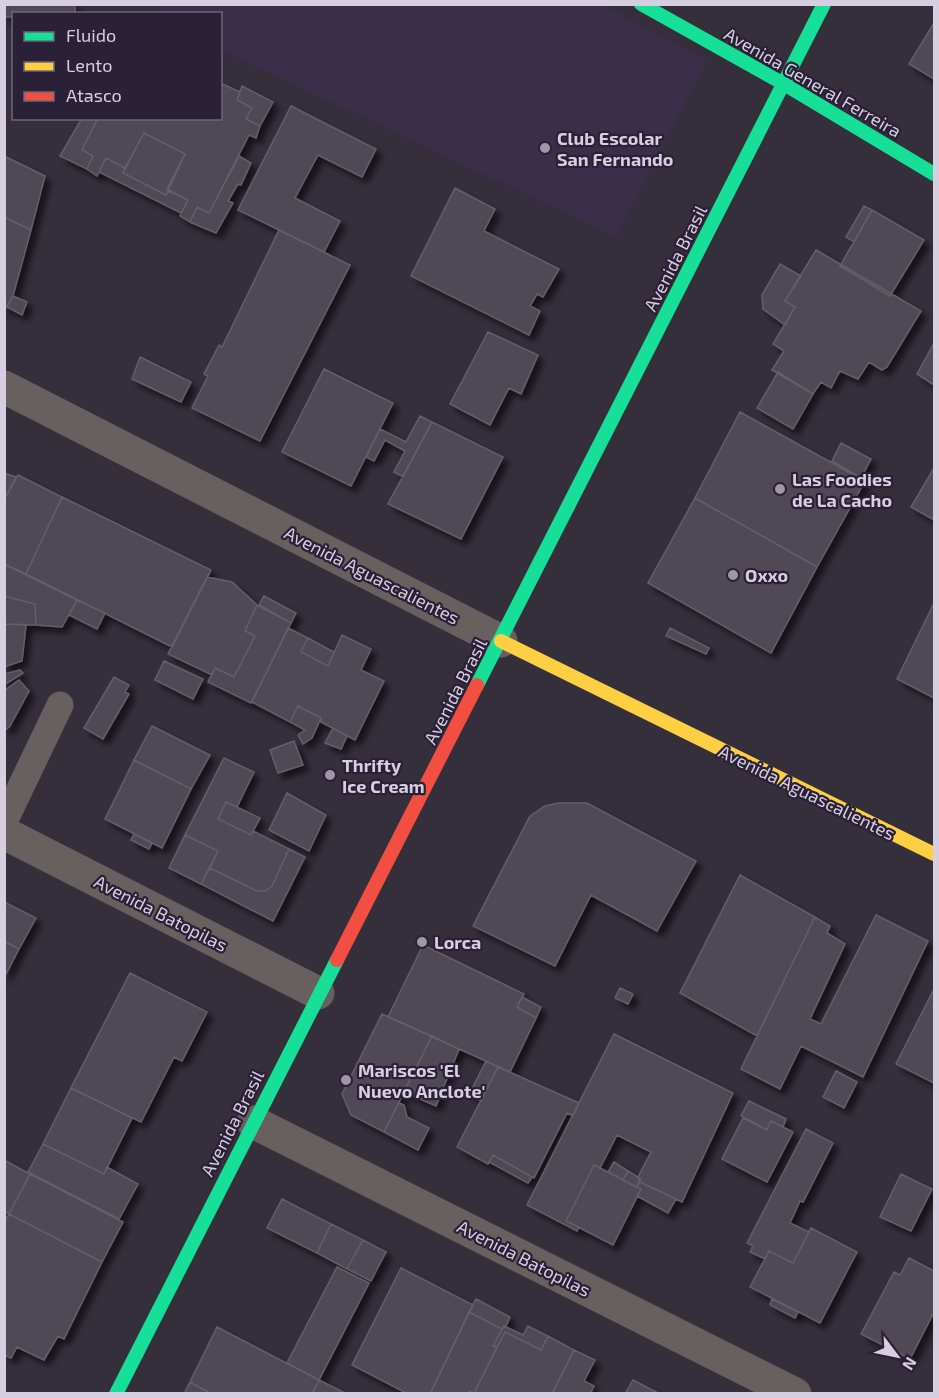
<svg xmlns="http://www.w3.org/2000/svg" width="939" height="1398" viewBox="0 0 939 1398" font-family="'Exo 2',sans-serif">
	<defs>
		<filter id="shadow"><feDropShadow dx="5.5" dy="5.5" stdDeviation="3" flood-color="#0009"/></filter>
	</defs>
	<rect width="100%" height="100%" fill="#352f3c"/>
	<path fill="#3b2e4a" d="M 159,5 L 603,5 L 707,60 L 617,237 L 221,50 L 220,14 L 162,13 Z"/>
	<path fill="#4f4a55" stroke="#635e69" stroke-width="1.5" filter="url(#shadow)" d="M 4,4 L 75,4 L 75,14 L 14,14 L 14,17 L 4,17 Z
		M 934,23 L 934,79 L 909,64 Z
		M 220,83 L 240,92 L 237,100 L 252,108 L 246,119 L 260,126 L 256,138 L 249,135 L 209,213 L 197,207 L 190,222 L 180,216 L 188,200 L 167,189 L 185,154 L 144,133 L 125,168 L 106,158 L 97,176 L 87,169 L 93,156 L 82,150 L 98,118 L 220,118 Z
		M 242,86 L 273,102 L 260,126 L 246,119 L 252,108 L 237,100 Z
		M 291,106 L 376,149 L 362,177 L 318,155 L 295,198 L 340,221 L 324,252 L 238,210 Z
		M 82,118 L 98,118 L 82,150 L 93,156 L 87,169 L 60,156 Z
		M 144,133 L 185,154 L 166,195 L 123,173 Z
		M 4,156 L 45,176 L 31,230 L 4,217 Z
		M 239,156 L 251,163 L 241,185 L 238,184 L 228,201 L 233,203 L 216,233 L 190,222 L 197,207 L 209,213 Z
		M 106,158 L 125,168 L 123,173 L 166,195 L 169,191 L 188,200 L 181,213 L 99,172 Z
		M 455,188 L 495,209 L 484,231 L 559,269 L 543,297 L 537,294 L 530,306 L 540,311 L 529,335 L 411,276 Z
		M 864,206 L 872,210 L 854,242 L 846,237 Z
		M 872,210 L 924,240 L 890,296 L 840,266 Z
		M 4,217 L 31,230 L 13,296 L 4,311 Z
		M 279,230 L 350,265 L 260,441 L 192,408 L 208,376 L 204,374 L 219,345 L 222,347 Z
		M 816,250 L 921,311 L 887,367 L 882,370 L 869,362 L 858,379 L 840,371 L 831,388 L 821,382 L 813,394 L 772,370 L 784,351 L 773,344 L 795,307 L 785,301 Z
		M 780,264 L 801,276 L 785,301 L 795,307 L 785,325 L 763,309 L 762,295 Z
		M 13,296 L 27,302 L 22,315 L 7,307 Z
		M 488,332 L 538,355 L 521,394 L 509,388 L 490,425 L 450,404 Z
		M 934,343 L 934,385 L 917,374 Z
		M 140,357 L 191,382 L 181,402 L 132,379 Z
		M 324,369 L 393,403 L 351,486 L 282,452 Z
		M 778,372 L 813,394 L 793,429 L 757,408 Z
		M 740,412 L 865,481 L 817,567 L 695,498 Z
		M 420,416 L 432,422 L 403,477 L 394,472 L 405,451 L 385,440 L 374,461 L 366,457 L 380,429 L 406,442 Z
		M 432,422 L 503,457 L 461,539 L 388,504 Z
		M 841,443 L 871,459 L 861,478 L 832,461 Z
		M 934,468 L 934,520 L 911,507 Z
		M 4,473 L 16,477 L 4,500 Z
		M 18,475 L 62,497 L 26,574 L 4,564 L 4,500 Z
		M 62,497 L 211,570 L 172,647 L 26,574 Z
		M 695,498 L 817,567 L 771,653 L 648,583 Z
		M 4,564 L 77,600 L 62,627 L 36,625 L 35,604 L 4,596 Z
		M 207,577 L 232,582 L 257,605 L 245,631 L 255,636 L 234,677 L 215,668 L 212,675 L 168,654 Z
		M 4,596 L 35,604 L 36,625 L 4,624 Z
		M 264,596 L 296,613 L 291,623 L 259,605 Z
		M 77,600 L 105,613 L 97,629 L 69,615 Z
		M 934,603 L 934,698 L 897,679 Z
		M 257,605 L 291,623 L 251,703 L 208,682 L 215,668 L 234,677 L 255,636 L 245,631 Z
		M 4,624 L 26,625 L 22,661 L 4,667 Z
		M 288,628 L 308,638 L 301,652 L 328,666 L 342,635 L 371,649 L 361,670 L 384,681 L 355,740 L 321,722 L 321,718 L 298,706 L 290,722 L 252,702 Z
		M 670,628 L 709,648 L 706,654 L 666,636 Z
		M 308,638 L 334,652 L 328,666 L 301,652 Z
		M 164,661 L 203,679 L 193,699 L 155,680 Z
		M 20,670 L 23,673 L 4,685 L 4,674 Z
		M 114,677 L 129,685 L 125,692 L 129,694 L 103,739 L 84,728 Z
		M 19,680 L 29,691 L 10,726 L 4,731 L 4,691 Z
		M 298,706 L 321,718 L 312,738 L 303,744 L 298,735 L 305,730 L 290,722 Z
		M 152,726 L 210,755 L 191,789 L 134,760 Z
		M 333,728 L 347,736 L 341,749 L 325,743 Z
		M 294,741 L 303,765 L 278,773 L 270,750 Z
		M 224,758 L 254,772 L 237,807 L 226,802 L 218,819 L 251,835 L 253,831 L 289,849 L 272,886 L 265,891 L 257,891 L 210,868 L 218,851 L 185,835 Z
		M 134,760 L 191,789 L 162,848 L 105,819 Z
		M 287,793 L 326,815 L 309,851 L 269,830 Z
		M 226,802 L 260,818 L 251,835 L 218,819 Z
		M 558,803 L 587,803 L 696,861 L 657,931 L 591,895 L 555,966 L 473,926 L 530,816 L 545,806 Z
		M 134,834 L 152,843 L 149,849 L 131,840 Z
		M 185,835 L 218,851 L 201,884 L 169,868 Z
		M 289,849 L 305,857 L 273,921 L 201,884 L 210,868 L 257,891 L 265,891 L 272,886 Z
		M 740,875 L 815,917 L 757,1036 L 680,993 Z
		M 4,902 L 36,918 L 19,949 L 4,941 Z
		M 876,915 L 928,941 L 863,1077 L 801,1046 L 780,1089 L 741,1069 L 815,917 L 830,926 L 827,933 L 845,944 L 810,1019 L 821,1024 Z
		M 4,941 L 19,949 L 4,978 Z
		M 423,945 L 524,994 L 517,1007 L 536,1018 L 510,1072 L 388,1017 Z
		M 130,973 L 207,1012 L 182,1061 L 174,1057 L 141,1122 L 71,1088 Z
		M 620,988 L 633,994 L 628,1004 L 615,998 Z
		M 934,989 L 934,1083 L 896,1064 Z
		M 522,997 L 541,1007 L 536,1018 L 517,1007 Z
		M 382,1014 L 432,1036 L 384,1132 L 351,1115 L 342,1094 Z
		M 614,1034 L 733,1093 L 682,1202 L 640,1182 L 638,1177 L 651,1152 L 617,1135 L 600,1168 L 594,1165 L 566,1221 L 579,1227 L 577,1231 L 527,1205 Z
		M 432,1036 L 459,1049 L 436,1106 L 404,1092 Z
		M 486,1061 L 498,1067 L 481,1101 L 469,1095 Z
		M 498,1067 L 579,1103 L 573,1116 L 567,1113 L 534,1178 L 493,1155 L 488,1164 L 457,1147 Z
		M 836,1071 L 857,1082 L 844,1108 L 823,1097 Z
		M 71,1088 L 132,1118 L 104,1174 L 43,1144 Z
		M 749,1101 L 786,1119 L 783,1127 L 771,1121 L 767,1130 L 741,1116 Z
		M 399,1103 L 404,1105 L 407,1117 L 429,1128 L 418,1150 L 384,1132 Z
		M 743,1118 L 767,1130 L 771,1121 L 793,1132 L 767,1182 L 722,1159 Z
		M 806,1129 L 833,1143 L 803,1202 L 800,1201 L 790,1223 L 809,1232 L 793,1263 L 769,1251 L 765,1259 L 750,1252 L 753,1246 L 747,1243 Z
		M 43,1144 L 104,1174 L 107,1167 L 138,1184 L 119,1219 L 28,1172 Z
		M 493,1155 L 532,1177 L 528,1183 L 489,1162 Z
		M 4,1160 L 30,1174 L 9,1214 L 4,1211 Z
		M 614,1162 L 628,1171 L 623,1180 L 608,1172 Z
		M 594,1165 L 641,1189 L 613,1245 L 566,1221 Z
		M 628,1171 L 641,1179 L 636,1187 L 623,1180 Z
		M 30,1174 L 123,1222 L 102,1262 L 9,1214 Z
		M 901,1174 L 932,1189 L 911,1231 L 880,1217 Z
		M 640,1182 L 676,1199 L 668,1213 L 637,1196 L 641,1189 L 636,1187 Z
		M 282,1199 L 331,1224 L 317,1253 L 267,1228 Z
		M 9,1214 L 102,1262 L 64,1339 L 58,1336 L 44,1360 L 17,1347 L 11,1358 L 4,1355 L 4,1223 Z
		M 331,1224 L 363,1240 L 347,1269 L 317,1253 Z
		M 811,1228 L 857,1252 L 820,1323 L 750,1287 L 769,1251 L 793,1263 Z
		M 363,1240 L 386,1252 L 371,1281 L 347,1269 Z
		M 909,1258 L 934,1271 L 934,1312 L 910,1359 L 861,1334 L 894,1272 L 900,1275 Z
		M 337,1267 L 369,1283 L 319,1380 L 287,1363 Z
		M 401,1268 L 473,1305 L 430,1394 L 408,1394 L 352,1365 Z
		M 476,1299 L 510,1317 L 506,1326 L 502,1329 L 469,1312 Z
		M 772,1299 L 798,1312 L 795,1318 L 770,1305 Z
		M 469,1312 L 502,1329 L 493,1346 L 497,1347 L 474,1393 L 469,1391 L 468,1394 L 430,1394 Z
		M 504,1326 L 523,1335 L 528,1326 L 548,1336 L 541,1350 L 505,1332 L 497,1347 L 493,1346 Z
		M 217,1327 L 319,1380 L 312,1394 L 212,1394 L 190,1382 Z
		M 505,1332 L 541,1350 L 548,1336 L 574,1350 L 552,1394 L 468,1394 L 469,1391 L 474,1393 Z
		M 574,1350 L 595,1360 L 584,1381 L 594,1386 L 590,1394 L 552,1394 Z
		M 319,1380 L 343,1392 L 342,1394 L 312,1394 Z
		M 633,1380 L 660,1394 L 625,1394 Z
		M 190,1382 L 212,1394 L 184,1394 Z"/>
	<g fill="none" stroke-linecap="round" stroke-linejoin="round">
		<path stroke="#685f5f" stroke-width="27" d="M 4,822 L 60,705"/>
		<path stroke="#685f5f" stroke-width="33" d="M 4,387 L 501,641
			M 4,833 L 318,993
			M 253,1122 L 795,1394"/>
		<path stroke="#16e098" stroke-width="14" d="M 641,4 L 784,84 L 934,174
			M 477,685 L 824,4
			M 116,1394 L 337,960"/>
		<path stroke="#ffcf43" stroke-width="14" d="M 501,641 L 934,854"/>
		<path stroke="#f24e42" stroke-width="14" d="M 337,960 L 477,685"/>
	</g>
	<g fill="#9e97a6" stroke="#2a2037" stroke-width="2">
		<circle cx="545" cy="148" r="6"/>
		<circle cx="780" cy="489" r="6"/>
		<circle cx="733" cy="575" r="6"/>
		<circle cx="330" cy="775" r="6"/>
		<circle cx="422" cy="942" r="6"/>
		<circle cx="346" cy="1080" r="6"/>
	</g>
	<g text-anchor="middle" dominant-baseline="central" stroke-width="4.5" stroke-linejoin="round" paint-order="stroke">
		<g font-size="18" fill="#d6cfdf" stroke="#2a2037">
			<text transform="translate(813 82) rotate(30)">Avenida General Ferreira</text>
			<text transform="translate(675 258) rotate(-63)">Avenida Brasil</text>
			<text transform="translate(372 575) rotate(27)">Avenida Aguascalientes</text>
			<text transform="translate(455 691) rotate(-63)">Avenida Brasil</text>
			<text transform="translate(807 792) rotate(26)">Avenida Aguascalientes</text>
			<text transform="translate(161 913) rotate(27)">Avenida Batopilas</text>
			<text transform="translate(232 1123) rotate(-63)">Avenida Brasil</text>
			<text transform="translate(524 1258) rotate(27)">Avenida Batopilas</text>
		</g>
		<g font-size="18" font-weight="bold" fill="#d6cfdf" stroke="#2a2037" text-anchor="start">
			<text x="557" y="138">Club Escolar<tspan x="557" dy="21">San Fernando</tspan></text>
			<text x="792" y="479">Las Foodies<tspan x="792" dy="21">de La Cacho</tspan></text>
			<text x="745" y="575">Oxxo</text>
			<text x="342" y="765">Thrifty<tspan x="342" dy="21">Ice Cream</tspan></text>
			<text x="434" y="942">Lorca</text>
			<text x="358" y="1070">Mariscos 'El<tspan x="358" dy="21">Nuevo Anclote'</tspan></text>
		</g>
	</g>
	<rect width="939" height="1398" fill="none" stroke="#d6cfdf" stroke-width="12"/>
	<rect x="12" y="12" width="210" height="108" fill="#2a2037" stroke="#6f667a" stroke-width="1.5"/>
	<rect x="24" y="32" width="30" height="9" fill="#16e098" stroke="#6f667a" stroke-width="1.5"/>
	<text x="66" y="42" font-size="18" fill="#d6cfdf">Fluido</text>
	<rect x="24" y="62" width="30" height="9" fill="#ffcf43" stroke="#6f667a" stroke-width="1.5"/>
	<text x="66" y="72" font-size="18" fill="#d6cfdf">Lento</text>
	<rect x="24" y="92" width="30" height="9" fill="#f24e42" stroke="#6f667a" stroke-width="1.5"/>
	<text x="66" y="102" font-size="18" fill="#d6cfdf">Atasco</text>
	<g transform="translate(897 1356) rotate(122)" stroke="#2a2037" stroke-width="4.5" paint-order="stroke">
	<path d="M0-4.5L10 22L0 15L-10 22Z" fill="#d6cfdf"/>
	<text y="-9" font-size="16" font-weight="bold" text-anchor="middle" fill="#d6cfdf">N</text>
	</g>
</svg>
